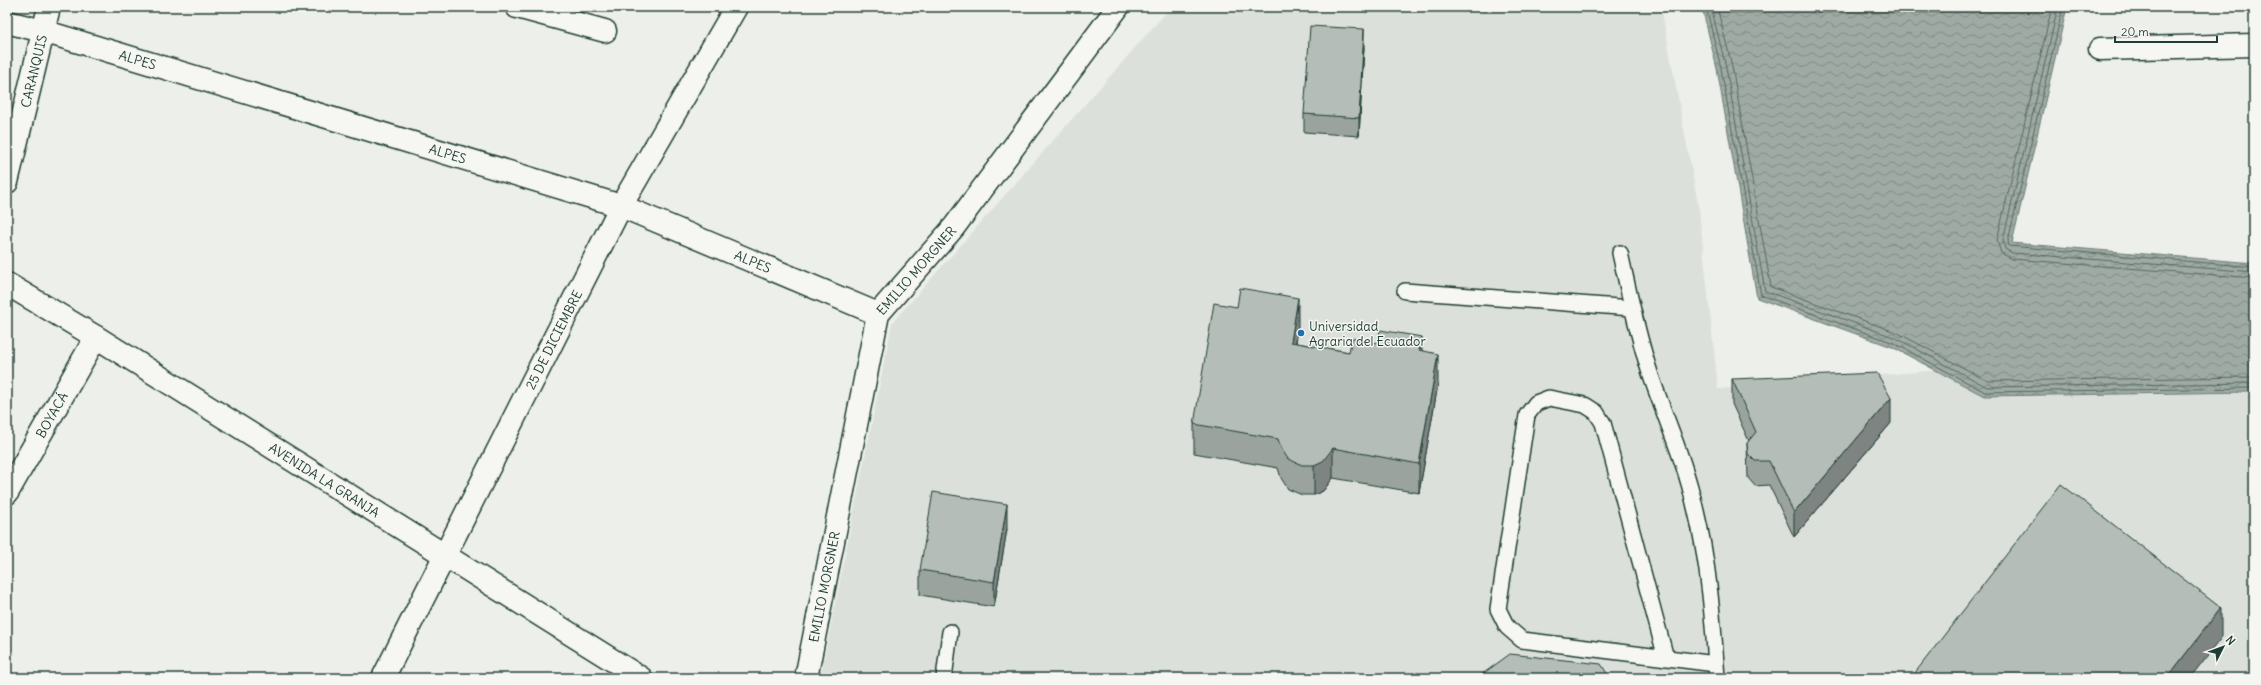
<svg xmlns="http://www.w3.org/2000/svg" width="2261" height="685" viewBox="0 0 2261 685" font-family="Delius,sans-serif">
	<defs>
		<pattern id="water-waves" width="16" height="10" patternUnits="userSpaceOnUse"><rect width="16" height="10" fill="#9faaa4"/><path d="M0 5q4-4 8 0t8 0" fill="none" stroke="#818c86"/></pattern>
	</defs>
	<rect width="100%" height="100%" fill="#edefea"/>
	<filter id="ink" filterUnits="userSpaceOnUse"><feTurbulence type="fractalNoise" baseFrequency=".025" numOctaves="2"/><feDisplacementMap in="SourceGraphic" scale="8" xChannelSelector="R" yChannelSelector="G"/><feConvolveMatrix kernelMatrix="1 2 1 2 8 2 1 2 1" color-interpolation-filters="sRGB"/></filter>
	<g filter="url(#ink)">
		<path fill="#dce0db" d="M 1171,7 L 1661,7 L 1699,209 L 1718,389 L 2254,343 L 2254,678 L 820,678 L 892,323 Z"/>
		<path fill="url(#water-waves)" stroke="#6c7e77" d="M 1702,7 L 2067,7 L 2012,243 L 2254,263 L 2254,392 L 1984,396 L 1892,347 L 1757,298 L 1717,69 Z"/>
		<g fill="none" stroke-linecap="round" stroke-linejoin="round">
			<path stroke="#526961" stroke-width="1" d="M 1706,7 L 1721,68 L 1761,295 L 1894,343 L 1985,392 L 2254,388
				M 1711,7 L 1726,67 L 1765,291 L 1896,338 L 1987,387 L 2254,383
				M 1717,7 L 1732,66 L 1771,287 L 1898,333 L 1988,381 L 2254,377
				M 2052,7 L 1997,240 L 2001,253 L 2012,259 L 2254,278
				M 2058,7 L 2003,240 L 2005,249 L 2012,253 L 2254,272
				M 2063,7 L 2008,241 L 2009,246 L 2254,267"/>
			<defs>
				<path id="lane" d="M 1620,253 C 1629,293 1637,333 1650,373 C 1665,418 1685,461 1695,507 C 1709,563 1713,621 1717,678
					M 1405,291 L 1632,308
					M 1666,658 L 1603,423 L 1596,412 L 1585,405 L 1549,398 L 1536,403 L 1527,415 L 1498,609 L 1507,627 L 1522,640 L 1716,664
					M 944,678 L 950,632"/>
				<g id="street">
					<path d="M 517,7 L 605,31"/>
					<path id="s1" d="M 7,22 L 43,31 L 621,206 L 878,314"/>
					<path d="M 2100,49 L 2254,45"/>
					<path id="s2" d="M 7,182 L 49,7"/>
					<path id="s3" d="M 7,284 L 96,337 L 641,678"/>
					<path id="s4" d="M 7,493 L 96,337"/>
					<path id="s5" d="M 383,678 L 621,206 L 736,7"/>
					<path id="s6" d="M 806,678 L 878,314 L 954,227 L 1118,7"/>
				</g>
			</defs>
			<use href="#lane" stroke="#1f3d34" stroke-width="18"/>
			<use href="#street" stroke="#1f3d34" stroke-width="25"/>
			<use href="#lane" stroke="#f6f6f2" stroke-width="15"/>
			<use href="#street" stroke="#f6f6f2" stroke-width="22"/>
		</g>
		<path fill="#9ba39e" stroke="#1f3d34" d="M 1364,47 L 1359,136 L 1304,132 L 1304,114 Z
			M 1298,328 L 1296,343 L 1349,352 L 1422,351 L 1438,384 L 1419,493 L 1333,478 L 1323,491 L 1314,495 L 1302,495 L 1288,489 L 1281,478 L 1278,468 L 1194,453 L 1194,424 Z
			M 1732,379 L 1891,423 L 1794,537 L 1769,485 L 1755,486 L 1748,478 L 1747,443 L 1749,441 L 1732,404 Z
			M 1007,529 L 994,607 L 920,595 L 920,570 Z"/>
		<path fill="#7e8481" stroke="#1f3d34" d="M 1364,29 L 1364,47 L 1359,136 L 1359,118 Z
			M 1298,298 L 1298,328 L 1291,372 L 1291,342 Z
			M 1422,337 L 1422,367 L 1419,350 Z
			M 1438,354 L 1438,384 L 1419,493 L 1419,464 Z
			M 1891,398 L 1891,423 L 1794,537 L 1794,513 Z
			M 1333,448 L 1333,478 L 1323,491 L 1314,495 L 1314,465 Z
			M 1007,504 L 1007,529 L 994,607 L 994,582 Z
			M 2221,608 L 2221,638 L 2190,678 L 2167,678 Z"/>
		<path fill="#b4bdb8" stroke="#1f3d34" d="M 1310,26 L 1364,29 L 1359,118 L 1304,114 Z
			M 1240,288 L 1298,298 L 1291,342 L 1349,352 L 1352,338 L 1378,343 L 1380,330 L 1422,337 L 1419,350 L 1438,354 L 1419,464 L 1333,448 L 1323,461 L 1314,465 L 1302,465 L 1288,459 L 1281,448 L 1278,439 L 1194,424 L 1214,303 L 1237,307 Z
			M 1877,373 L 1891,398 L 1794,513 L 1769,461 L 1755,461 L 1748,454 L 1747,443 L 1756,432 L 1732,379 Z
			M 2061,484 L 2221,608 L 2167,678 L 1911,678 Z
			M 933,492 L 1007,504 L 994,582 L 920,570 Z
			M 1510,654 L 1601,664 L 1610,678 L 1477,678 Z"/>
	</g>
	<circle fill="#1f6fb2" stroke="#f6f6f2" stroke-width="1.5" cx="1301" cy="333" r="4"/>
	<g text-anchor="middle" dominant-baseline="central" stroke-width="3" stroke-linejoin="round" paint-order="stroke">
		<g font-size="13" fill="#1f3d34" stroke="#f6f6f2">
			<text stroke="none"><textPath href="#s1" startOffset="136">ALPES</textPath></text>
			<text stroke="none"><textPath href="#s2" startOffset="114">CARANQUIS</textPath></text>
			<text stroke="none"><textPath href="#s1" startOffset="460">ALPES</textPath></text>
			<text stroke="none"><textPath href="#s1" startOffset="784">ALPES</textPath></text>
			<text stroke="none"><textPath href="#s6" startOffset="429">EMILIO MORGNER</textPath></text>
			<text stroke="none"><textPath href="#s5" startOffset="379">25 DE DICIEMBRE</textPath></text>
			<text stroke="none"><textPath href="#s4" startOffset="90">BOYACÁ</textPath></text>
			<text stroke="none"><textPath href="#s3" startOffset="373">AVENIDA LA GRANJA</textPath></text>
			<text stroke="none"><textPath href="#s6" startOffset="93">EMILIO MORGNER</textPath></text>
		</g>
		<g font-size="13" fill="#1f3d34" stroke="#f6f6f2" text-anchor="start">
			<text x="1309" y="326">Universidad<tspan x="1309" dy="15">Agraria del Ecuador</tspan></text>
		</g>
	</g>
	<rect width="2261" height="685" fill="none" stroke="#f6f6f2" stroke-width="24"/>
	<rect x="12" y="12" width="2237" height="661" fill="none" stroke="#1f3d34" stroke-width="1.5" filter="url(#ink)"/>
	<g transform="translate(2223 647) rotate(48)" stroke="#f6f6f2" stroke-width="3" paint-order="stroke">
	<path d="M0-3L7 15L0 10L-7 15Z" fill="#1f3d34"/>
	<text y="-6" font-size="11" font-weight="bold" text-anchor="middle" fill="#1f3d34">N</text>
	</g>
	<path d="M2115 36v6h102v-6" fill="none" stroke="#1f3d34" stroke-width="2"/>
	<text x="2121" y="36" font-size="12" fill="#1f3d34" stroke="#f6f6f2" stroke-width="3" paint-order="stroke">20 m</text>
</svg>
